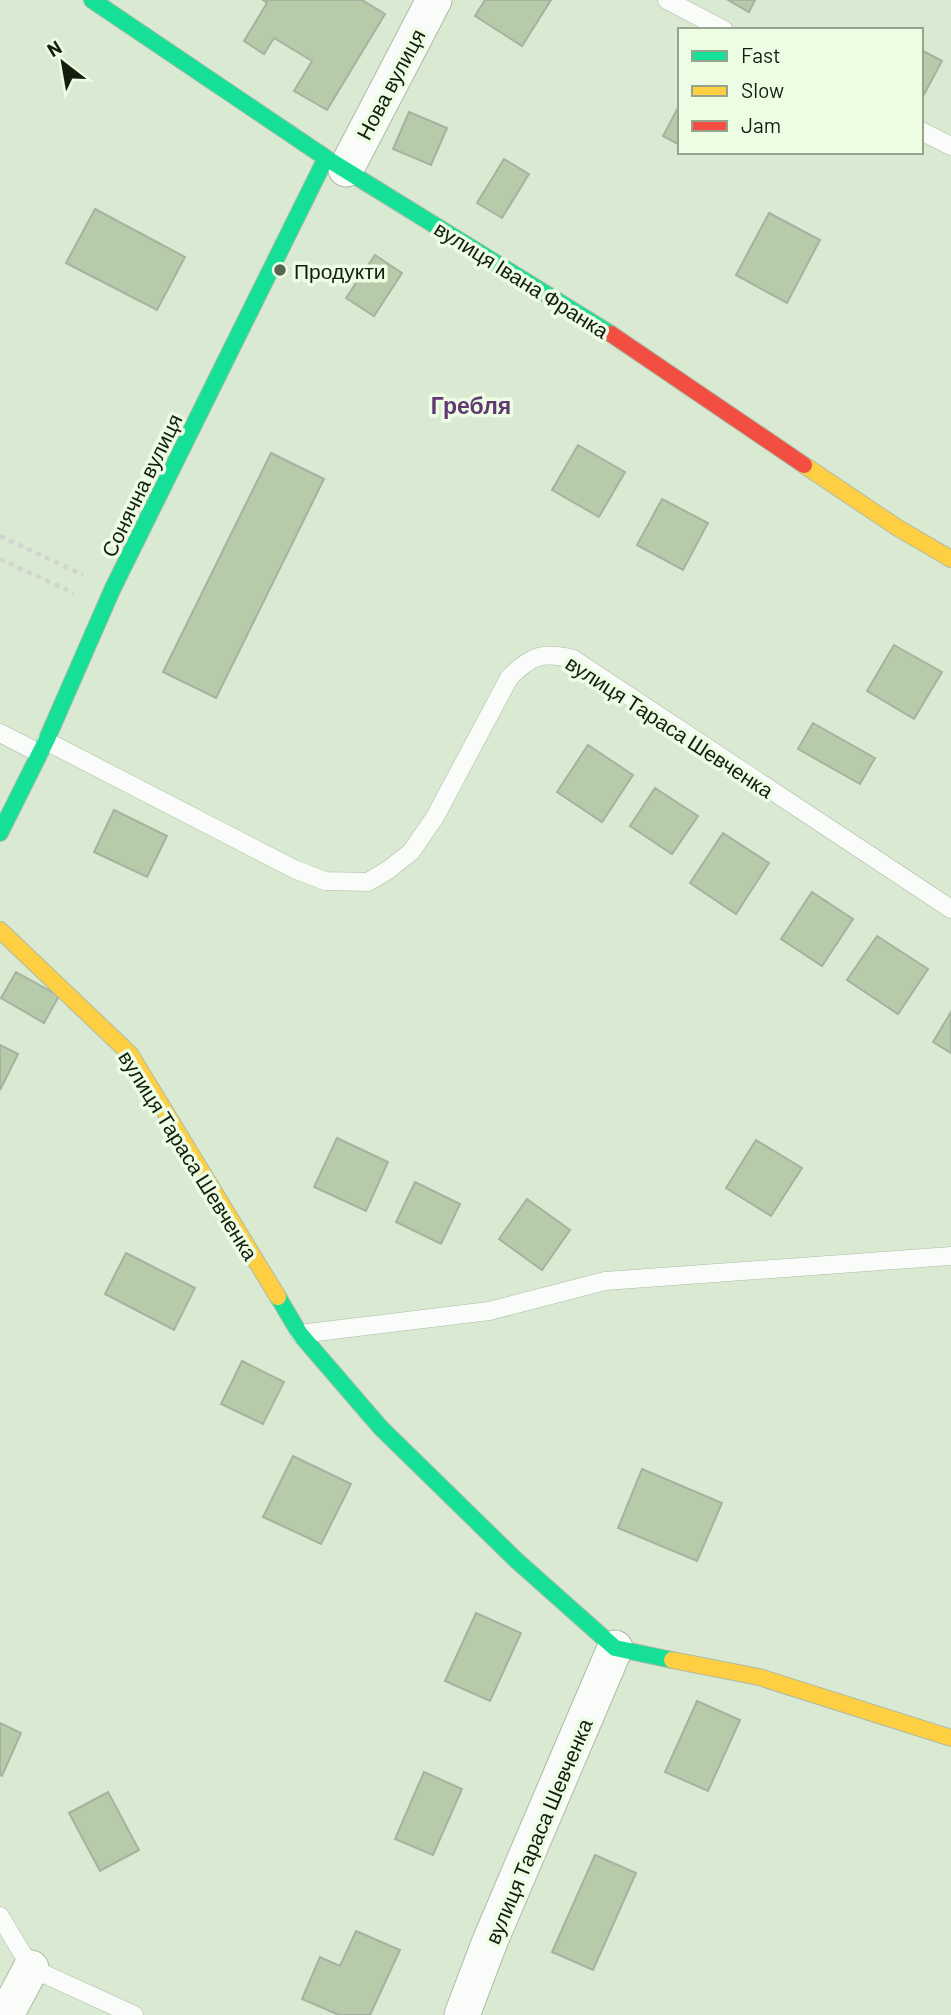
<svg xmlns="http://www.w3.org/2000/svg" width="951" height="2015" viewBox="0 0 951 2015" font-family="Barlow,sans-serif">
	<rect width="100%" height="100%" fill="#daead2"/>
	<path fill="#b6cbaa" stroke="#a6b2a0" stroke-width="2" d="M 263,0 L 362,0 L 385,14 L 327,110 L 294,91 L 312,61 L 274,38 L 264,54 L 244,41 L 267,3 Z
		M 485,0 L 551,0 L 522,46 L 475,16 Z
		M 728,0 L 755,0 L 749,12 Z
		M 921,50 L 942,61 L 921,100 Z
		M 680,104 L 680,145 L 663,136 Z
		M 409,112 L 447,128 L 431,165 L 393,149 Z
		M 504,159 L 529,174 L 502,218 L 477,203 Z
		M 95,209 L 185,257 L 157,310 L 66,263 Z
		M 769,213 L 820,240 L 787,303 L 736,275 Z
		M 375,255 L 402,273 L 374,316 L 346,298 Z
		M 578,445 L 625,472 L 599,517 L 552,490 Z
		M 271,453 L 324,479 L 216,698 L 163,672 Z
		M 662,499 L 708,523 L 683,570 L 637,545 Z
		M 894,645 L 942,672 L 914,719 L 867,691 Z
		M 813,723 L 875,758 L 860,784 L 798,749 Z
		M 588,745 L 633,775 L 602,822 L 557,792 Z
		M 655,788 L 698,816 L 672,854 L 630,826 Z
		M 114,810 L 167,836 L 147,877 L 94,852 Z
		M 723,833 L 769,863 L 736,914 L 690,883 Z
		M 812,892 L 853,919 L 822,966 L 781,939 Z
		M 877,936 L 928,969 L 898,1014 L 847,980 Z
		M 16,972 L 59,996 L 44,1023 L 1,998 Z
		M 951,1012 L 951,1053 L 933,1042 Z
		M 0,1045 L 18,1054 L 0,1090 Z
		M 337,1138 L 388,1162 L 366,1211 L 314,1187 Z
		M 756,1140 L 802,1168 L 771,1216 L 726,1188 Z
		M 415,1182 L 460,1204 L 441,1244 L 396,1222 Z
		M 527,1199 L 570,1230 L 542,1270 L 499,1239 Z
		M 126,1253 L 195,1288 L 174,1330 L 105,1294 Z
		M 242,1361 L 284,1382 L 263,1424 L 221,1404 Z
		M 293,1456 L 351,1484 L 321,1544 L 263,1517 Z
		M 642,1469 L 722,1503 L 697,1561 L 618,1528 Z
		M 476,1613 L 521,1633 L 490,1701 L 445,1681 Z
		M 697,1701 L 740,1720 L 708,1791 L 665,1772 Z
		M 0,1723 L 21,1733 L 2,1776 L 0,1775 Z
		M 424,1772 L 462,1789 L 433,1855 L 395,1839 Z
		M 108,1792 L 139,1850 L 100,1871 L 69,1813 Z
		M 595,1855 L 636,1873 L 593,1970 L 552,1952 Z
		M 356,1931 L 400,1950 L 370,2015 L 339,2015 L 302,1999 L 320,1957 L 340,1966 Z"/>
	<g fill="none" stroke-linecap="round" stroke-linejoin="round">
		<defs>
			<path id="lane" d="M 667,0 L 724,30
				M 921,131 L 951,146
				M 0,733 L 39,753
				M 46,741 L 294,869 L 325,881 L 368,882 L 388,870 L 411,852 L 435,817 L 509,678 C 530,656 543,651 573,659 L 951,909
				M 300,1334 L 489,1311 L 605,1281 L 951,1256
				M 0,1916 L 31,1968 L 134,2015"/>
			<path id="street" d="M 346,169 L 434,0
				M 6,2015 L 31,1968
				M 462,2015 L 490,1941 L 615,1648"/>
			<path id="fast" d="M 92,0 L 326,158 L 611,334
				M 0,833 L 46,741 L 113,588 L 326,158
				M 278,1297 L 300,1334 L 381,1428 L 516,1560 L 615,1648 L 672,1660"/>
			<path id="slow" d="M 804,465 L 898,528 L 951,559
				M 0,930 L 130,1054 L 278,1297
				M 672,1660 L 759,1677 L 951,1738"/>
			<path id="jam" d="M 611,334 L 804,465"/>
		</defs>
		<use href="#lane" stroke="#adbaa7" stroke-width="19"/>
		<use href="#street" stroke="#adbaa7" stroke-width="37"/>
		<use href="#fast" stroke="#adbaa7" stroke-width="18"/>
		<use href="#slow" stroke="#adbaa7" stroke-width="18"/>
		<use href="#jam" stroke="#adbaa7" stroke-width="18"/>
		<path stroke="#d0d5ce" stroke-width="4.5" stroke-dasharray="5 5" stroke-linecap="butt" d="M 0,536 L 83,575
			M 0,559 L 74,593"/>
		<use href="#lane" stroke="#f9fcf8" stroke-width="18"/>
		<use href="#street" stroke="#f9fcf8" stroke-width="35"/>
		<use href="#fast" stroke="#16e098" stroke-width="16"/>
		<use href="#slow" stroke="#ffcf43" stroke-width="16"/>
		<use href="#jam" stroke="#f24e42" stroke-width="16"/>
	</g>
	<circle fill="#596553" stroke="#ecfde3" stroke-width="2.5" cx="280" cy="270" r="7"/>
	<g text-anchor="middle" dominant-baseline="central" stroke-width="7" stroke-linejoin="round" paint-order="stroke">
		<g font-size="21" fill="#141e0f" stroke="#ecfde3">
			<text transform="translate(390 84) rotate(-62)">Нова вулиця</text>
			<text transform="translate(522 279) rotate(32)">вулиця Івана Франка</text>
			<text transform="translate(141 485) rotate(-64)">Сонячна вулиця</text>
			<text transform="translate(670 726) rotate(33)">вулиця Тараса Шевченка</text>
			<text transform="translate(189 1155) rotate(58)">вулиця Тараса Шевченка</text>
			<text transform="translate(538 1831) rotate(-67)">вулиця Тараса Шевченка</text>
		</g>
		<g font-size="21" fill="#141e0f" stroke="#ecfde3" text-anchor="start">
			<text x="294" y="270">Продукти</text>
		</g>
		<g font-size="23" font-weight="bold" fill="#603971" stroke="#ecfde3">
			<text x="471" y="405">Гребля</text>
		</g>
	</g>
	<rect x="678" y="28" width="245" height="126" fill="#ecfde3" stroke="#96a48e" stroke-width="2"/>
	<rect x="692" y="51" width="35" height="10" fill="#16e098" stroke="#96a48e" stroke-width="2"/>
	<text x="741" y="63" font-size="21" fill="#141e0f">Fast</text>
	<rect x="692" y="86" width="35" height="10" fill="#ffcf43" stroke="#96a48e" stroke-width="2"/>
	<text x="741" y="98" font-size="21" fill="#141e0f">Slow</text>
	<rect x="692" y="121" width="35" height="10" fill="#f24e42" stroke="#96a48e" stroke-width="2"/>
	<text x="741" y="133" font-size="21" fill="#141e0f">Jam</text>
	<g transform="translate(63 63) rotate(329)" stroke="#ecfde3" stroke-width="5" paint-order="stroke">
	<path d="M0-5L12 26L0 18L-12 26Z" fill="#141e0f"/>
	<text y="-10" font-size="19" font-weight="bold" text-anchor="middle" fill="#141e0f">N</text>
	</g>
</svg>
